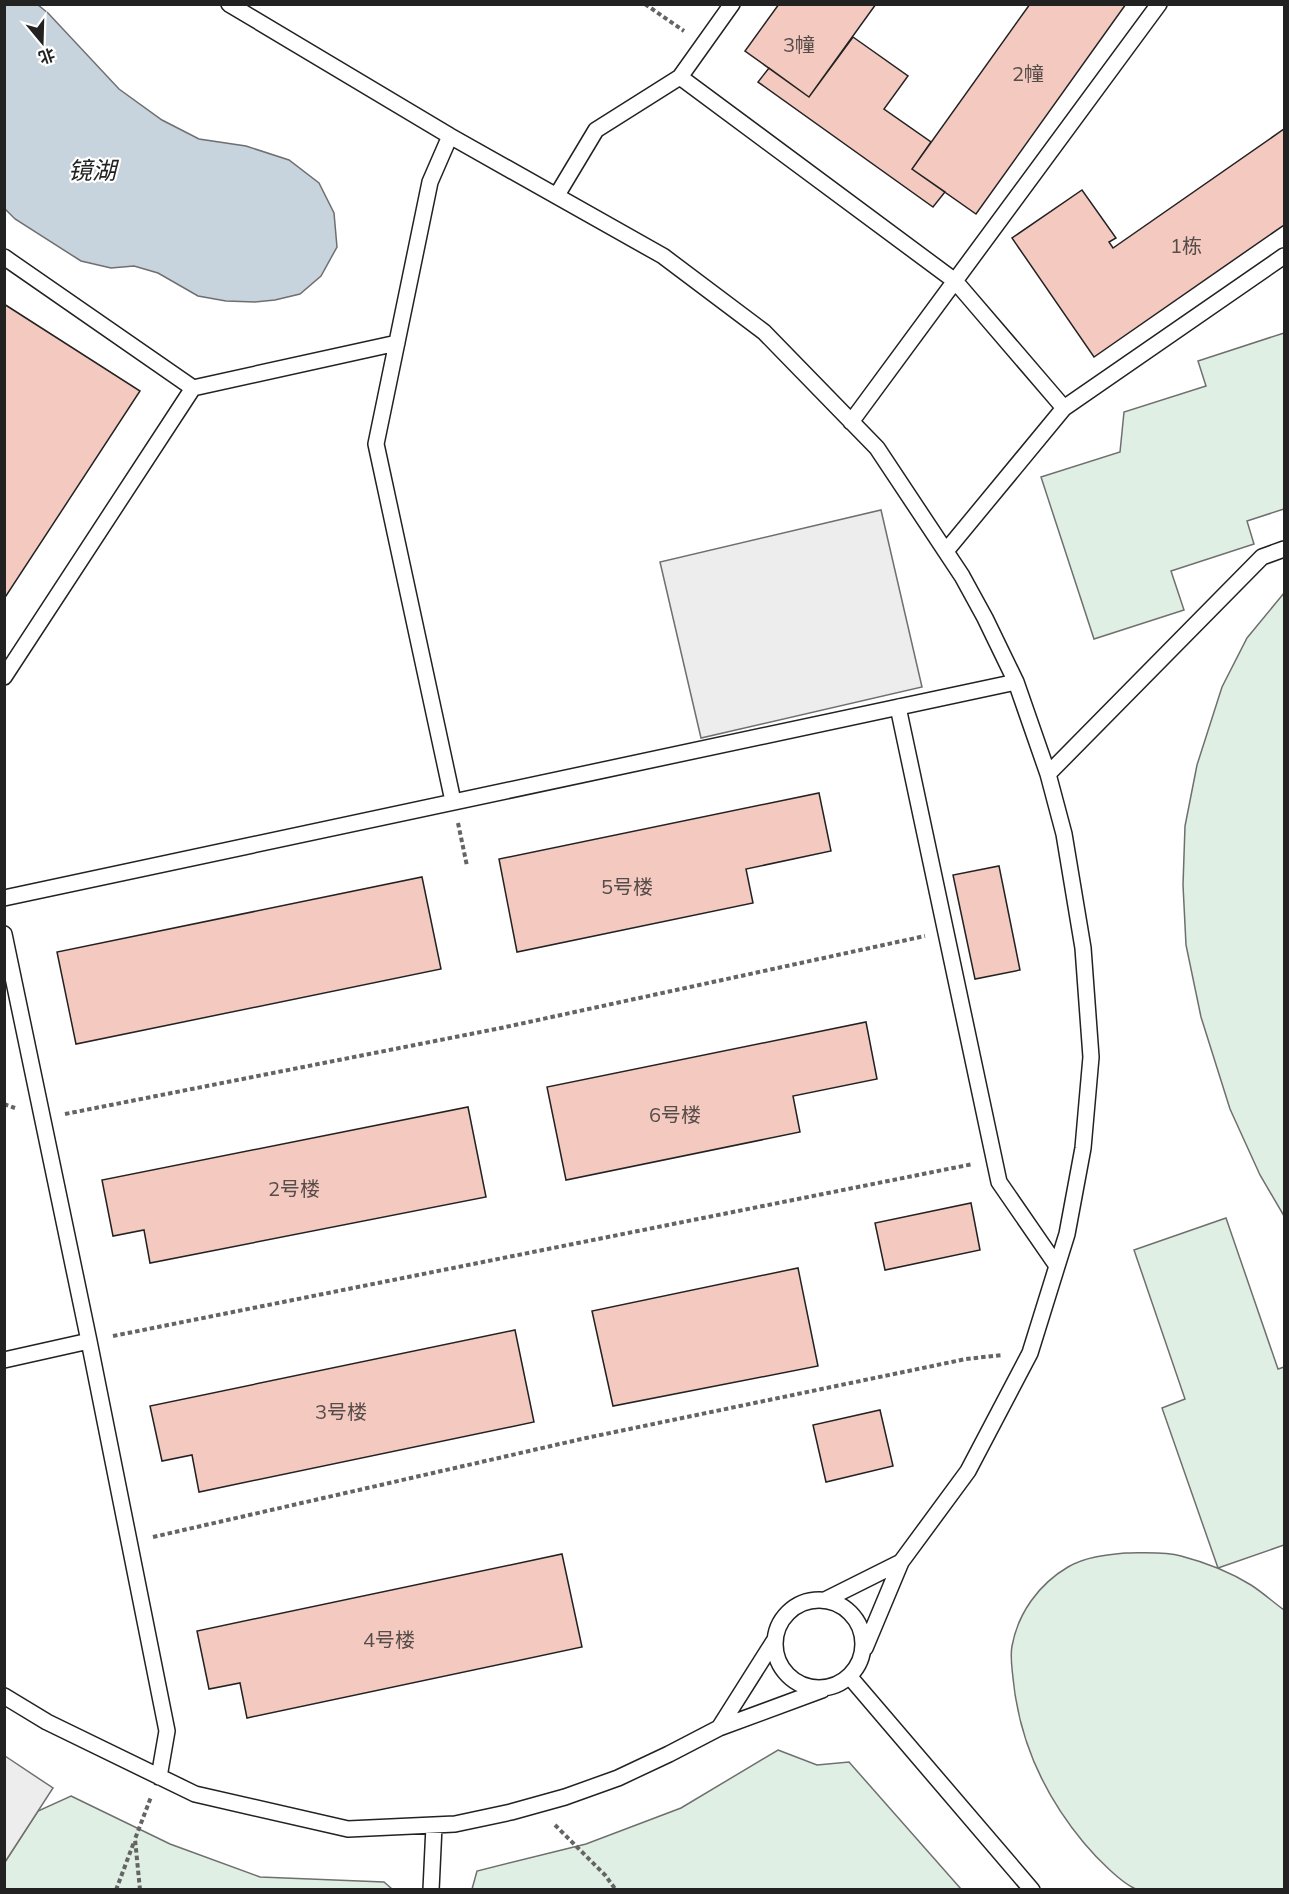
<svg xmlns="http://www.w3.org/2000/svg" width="1289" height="1894" viewBox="0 0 1289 1894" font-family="Mulish,'Noto Sans SC',sans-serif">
	<rect width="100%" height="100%" fill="#fff"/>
	<path fill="#e0efe3" stroke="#6f6f6f" stroke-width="1.5" d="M 1284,333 L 1284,509 L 1247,521 L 1254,544 L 1171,571 L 1184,610 L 1094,639 L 1041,477 L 1120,452 L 1124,412 L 1206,386 L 1198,361 Z
		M 1284,593 L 1284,1216 L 1260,1175 L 1230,1109 L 1201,1017 L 1186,945 L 1183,885 L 1185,826 L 1197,765 L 1222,687 L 1247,638 Z
		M 1226,1218 L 1278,1369 L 1284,1367 L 1284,1545 L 1218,1568 L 1162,1408 L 1185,1399 L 1134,1250 Z
		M 1125,1553 C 1143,1553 1163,1551 1181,1556 C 1204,1562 1230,1572 1251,1585 C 1262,1592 1273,1602 1284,1610 L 1284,1889 C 1250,1890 1215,1890 1180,1890 C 1168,1890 1149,1892 1139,1890 C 1123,1886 1094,1855 1084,1843 C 1044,1795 1019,1740 1013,1678 C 1012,1668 1010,1656 1012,1646 C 1018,1613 1039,1584 1068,1567 C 1085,1557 1105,1555 1125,1553 Z
		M 778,1750 L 817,1765 L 849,1762 L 961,1889 L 472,1889 L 477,1871 L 586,1844 L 681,1808 Z
		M 71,1796 L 170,1844 L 260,1877 L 384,1882 L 392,1889 L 5,1889 L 5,1862 L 38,1811 Z"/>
	<path fill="#ededed" stroke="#6f6f6f" stroke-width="1.5" d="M 881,510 L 922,687 L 701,738 L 660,562 Z
		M 5,1756 L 53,1788 L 5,1862 Z"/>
	<path fill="#c7d3dd" stroke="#6f6f6f" stroke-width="1.5" d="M 5,4 L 38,5 L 48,13 L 119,89 L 162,120 L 199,139 L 246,146 L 289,160 L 319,183 L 334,213 L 337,247 L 321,276 L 300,294 L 275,300 L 255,302 L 226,301 L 198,296 L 158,273 L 134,266 L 111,268 L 81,261 L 15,219 L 5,209 Z"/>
	<path fill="#f3c9c0" stroke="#222" stroke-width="1.5" d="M 779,4 L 876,4 L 809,97 L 745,51 Z
		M 1030,4 L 1126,4 L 976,214 L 912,169 Z
		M 853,37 L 908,76 L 884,109 L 931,142 L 912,169 L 945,192 L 933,207 L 758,82 L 769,68 L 809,97 Z
		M 1284,129 L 1284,225 L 1094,357 L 1012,238 L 1082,190 L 1116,238 L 1109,242 L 1113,248 Z
		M 4,304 L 140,391 L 4,599 Z
		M 819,793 L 831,851 L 746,869 L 753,903 L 517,952 L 499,859 Z
		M 999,866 L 1020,970 L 975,979 L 953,875 Z
		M 422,877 L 441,969 L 76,1044 L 57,952 Z
		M 866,1022 L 877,1079 L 793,1096 L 800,1132 L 566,1180 L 547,1087 Z
		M 468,1107 L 486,1197 L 150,1263 L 144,1230 L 113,1236 L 102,1180 Z
		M 971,1203 L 980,1250 L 885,1270 L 875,1223 Z
		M 798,1268 L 818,1366 L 613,1406 L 592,1311 Z
		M 515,1330 L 534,1422 L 199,1492 L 192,1455 L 162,1461 L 150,1406 Z
		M 880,1410 L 893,1466 L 826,1482 L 813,1425 Z
		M 562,1554 L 582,1647 L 247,1718 L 240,1683 L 209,1689 L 197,1631 Z"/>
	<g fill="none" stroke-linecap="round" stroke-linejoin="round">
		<defs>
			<path id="service" d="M 229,4 L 450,136 L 663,256 L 764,332 L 877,448 L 962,576 L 985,618 L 1016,682 L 1048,774 L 1064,834 L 1083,948 L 1091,1057 L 1083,1148 L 1067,1234 L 1030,1353 L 968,1471 L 901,1562
				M 680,77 L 955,281 L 1064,408
				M 450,136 L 430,182 L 376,444 L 453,801
				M 557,195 L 596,130 L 680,77 L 732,4
				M 4,257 L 193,388 L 397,343
				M 851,422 L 1159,4
				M 946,551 L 1064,408 L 1284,256
				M 4,677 L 193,388
				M 898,707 L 999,1182 L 1057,1266
				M 1048,774 L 1262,557 L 1284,549
				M 4,898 L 1016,682
				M 4,934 L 89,1341 L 167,1731 L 159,1777
				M 4,1360 L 89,1341
				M775 1644a44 44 0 1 1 88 0a44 44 0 1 1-88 0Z
				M 825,1600 L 901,1562 L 865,1648
				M 774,1641 L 719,1728 L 822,1690
				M 849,1676 L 1032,1890
				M 4,1696 L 47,1722 L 195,1794 L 348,1829 L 455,1824 L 511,1812 L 565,1797 L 618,1778 L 669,1754 L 719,1728
				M 431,1890 L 434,1826"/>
		</defs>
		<use href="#service" stroke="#222" stroke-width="18"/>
		<path stroke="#646464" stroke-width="4" stroke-dasharray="4.5 3" stroke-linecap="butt" d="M 645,4 L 684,31
			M 458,823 L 467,866
			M 4,1104 L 15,1108
			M 65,1114 L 501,1028 L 925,936
			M 113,1336 L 973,1164
			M 153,1537 L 586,1438 L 966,1359 L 1002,1355
			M 555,1825 L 605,1875 L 616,1890
			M 116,1890 L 134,1842
			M 140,1890 L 135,1839 L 151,1797"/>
		<use href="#service" stroke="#fff" stroke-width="15"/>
	</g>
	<g text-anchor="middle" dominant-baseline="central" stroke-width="4.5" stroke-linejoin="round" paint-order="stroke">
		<g font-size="20" fill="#564c4a">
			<text x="799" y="44">3幢</text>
			<text x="1028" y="73">2幢</text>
			<text x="1186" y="245">1栋</text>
			<text x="627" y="886">5号楼</text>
			<text x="675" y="1114">6号楼</text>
			<text x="294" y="1188">2号楼</text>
			<text x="341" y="1411">3号楼</text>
			<text x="389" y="1639">4号楼</text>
		</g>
		<g font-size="24" font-style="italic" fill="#222" stroke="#fff">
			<text x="92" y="170">镜湖</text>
		</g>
	</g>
	<rect width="1289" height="1894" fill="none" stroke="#222222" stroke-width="12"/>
	<g transform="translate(42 42) rotate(161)" stroke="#ffffff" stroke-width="4.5" paint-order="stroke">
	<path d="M0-4.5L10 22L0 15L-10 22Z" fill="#222222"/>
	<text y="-9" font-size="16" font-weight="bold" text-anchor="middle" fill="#222222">北</text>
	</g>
</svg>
